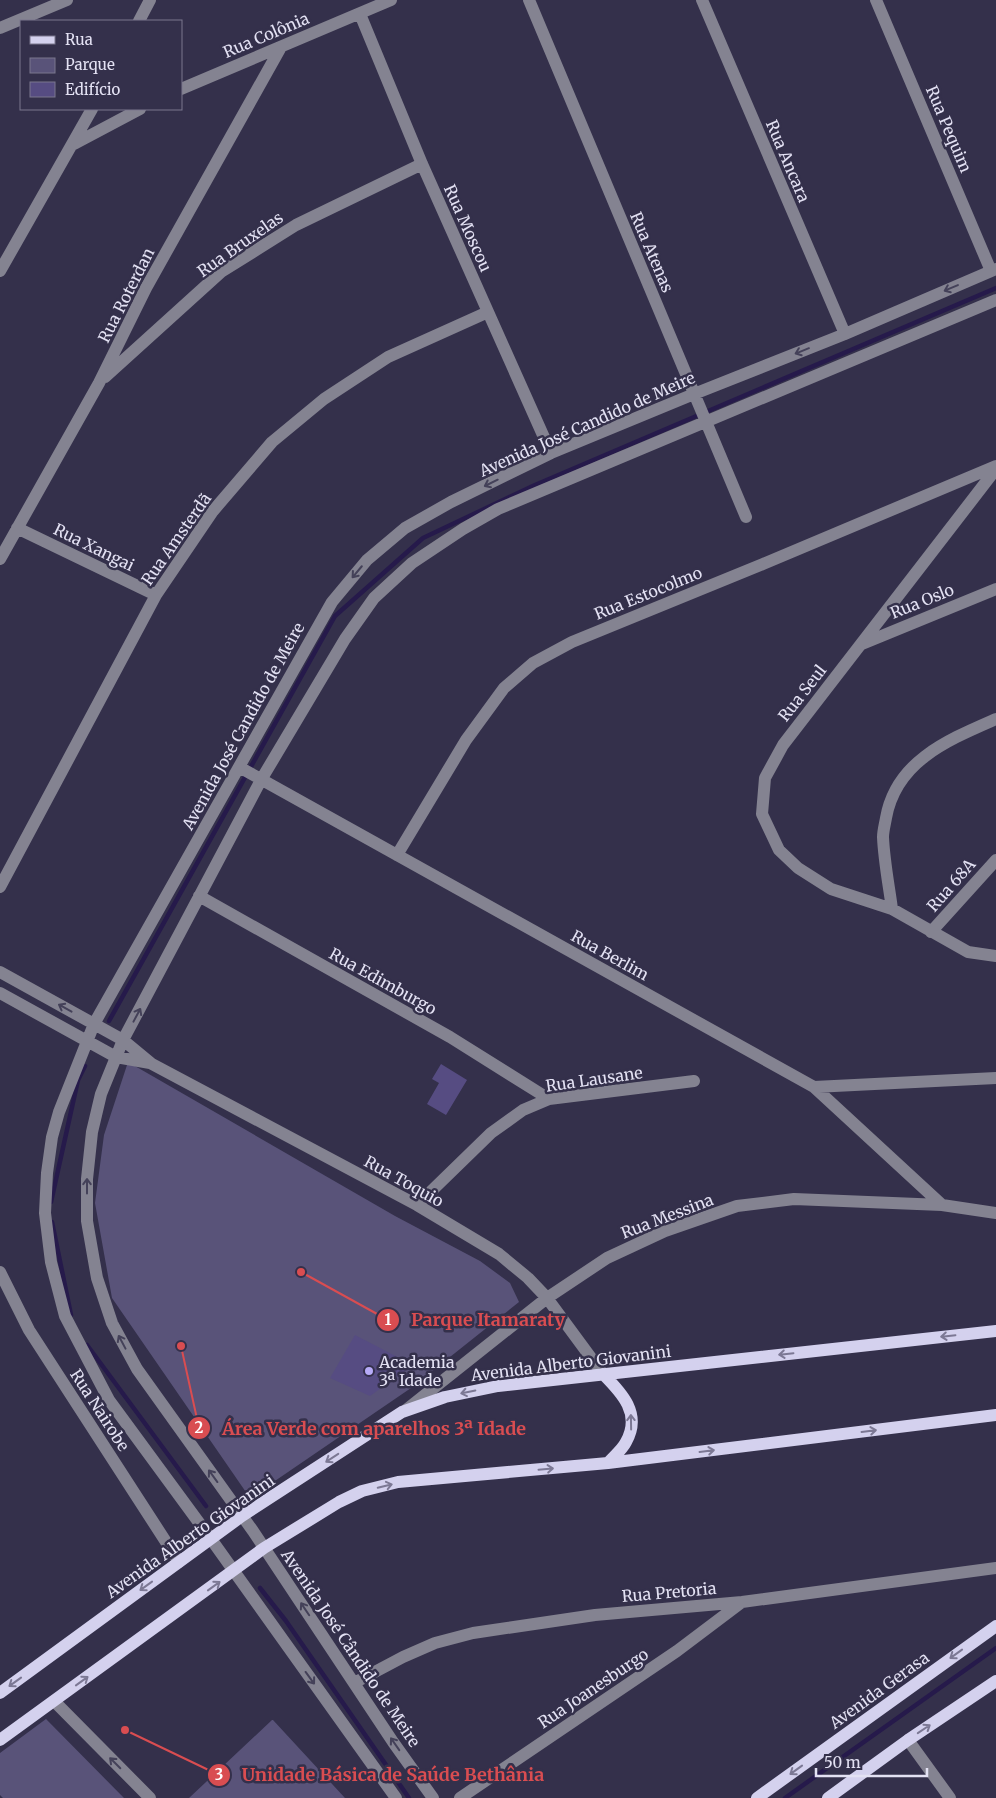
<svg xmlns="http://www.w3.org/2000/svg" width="996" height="1798" viewBox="0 0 996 1798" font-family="Merriweather,serif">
	<rect width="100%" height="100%" fill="#34304b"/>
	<path fill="#595379" d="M 128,1062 L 395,1216 L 480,1261 L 510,1283 L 519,1302 L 411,1388 L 250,1498 L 112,1298 L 95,1203 L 104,1135 Z
		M 46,1719 L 124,1798 L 3,1798 L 0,1795 L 0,1753 Z
		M 273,1720 L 345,1798 L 189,1798 L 272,1720 Z"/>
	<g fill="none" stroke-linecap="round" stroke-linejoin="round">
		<path stroke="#261a4b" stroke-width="4.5" d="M 109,1021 L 335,616 L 423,538 L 535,485 L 996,288
			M 51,1202 L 78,1080 L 85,1066
			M 52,1222 L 71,1315
			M 87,1345 L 206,1506
			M 260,1588 L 286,1621 L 409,1798
			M 785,1798 L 996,1648"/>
	</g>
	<path fill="#564c82" d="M 441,1064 L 467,1080 L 446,1115 L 427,1104 L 439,1083 L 432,1079 Z
		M 355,1335 L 413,1365 L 370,1396 L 330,1378 Z"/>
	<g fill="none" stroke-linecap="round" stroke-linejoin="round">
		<path stroke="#848391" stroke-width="12" d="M 529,0 L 746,517
			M 702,0 L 845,334
			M 876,0 L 991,271
			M 360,14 L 422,164 L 551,453
			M 139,21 L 150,0
			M 0,28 L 67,0
			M 181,89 L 391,0
			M 74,144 L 140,109
			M 0,271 L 92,109
			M 105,377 L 221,272 L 296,225 L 422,164
			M 17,528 L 156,595
			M 0,559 L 99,383 L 146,288 L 281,47
			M 862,644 L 996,589
			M 996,719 C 948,740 896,761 886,818 C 885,824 883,831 883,837 C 884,861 889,886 892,909 L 968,952 L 996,956
			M 239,767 L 814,1087 L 942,1205
			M 397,855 L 466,740 L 504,688 L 533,663 L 572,642 L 763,564 L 996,466
			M 0,887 L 156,595 L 213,511 L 272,442 L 324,399 L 388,357 L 488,312
			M 199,896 L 450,1037 L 549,1099
			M 892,909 L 831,889 L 798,868 L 779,850 L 762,814 L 765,778 L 783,745 L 996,469
			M 931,932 L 996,860
			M 0,972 L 123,1040 L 152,1064 L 417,1205 L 499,1254 L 528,1278 L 547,1298 L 603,1374
			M 0,993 L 116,1057 L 150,1063
			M 814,1087 L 996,1078
			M 417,1205 L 491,1133 L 523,1110 L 549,1099 L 694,1081
			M 0,1272 L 29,1330 L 179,1562
			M 406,1410 L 547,1298 L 607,1258 L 665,1231 L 737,1206 L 794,1199 L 942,1205 L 996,1213
			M 354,1683 L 403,1657 L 435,1643 L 473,1633 L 595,1615 L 742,1602 L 996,1568
			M 54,1701 L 150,1798
			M 908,1740 L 950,1798
			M 396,1798 L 211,1539 L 109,1400 L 65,1316 L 51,1262 L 45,1213 L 47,1173 L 52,1137 L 59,1112 L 94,1024 L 332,602 L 367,560 L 405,528 L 451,502 L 551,453 L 694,394 L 845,334 L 996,269
			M 433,1798 L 393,1742 L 253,1531 L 137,1369 L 112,1323 L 97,1278 L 87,1221 L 87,1179 L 92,1132 L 101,1094 L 123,1040 L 261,780 L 345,639 L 374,598 L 412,563 L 463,529 L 498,509 L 996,300
			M 460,1798 L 677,1651 L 742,1602"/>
		<path stroke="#d4d1ee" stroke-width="12" d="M 603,1374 C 622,1393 642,1414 626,1442 C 622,1450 614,1456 608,1463
			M 0,1693 L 242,1516 L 402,1412 L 445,1397 L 498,1386 L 996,1331
			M 0,1740 L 264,1548 L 339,1502 L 362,1491 L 398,1482 L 608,1463 L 996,1415
			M 757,1798 L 996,1626
			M 828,1798 L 908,1740 L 996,1681"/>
	</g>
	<defs><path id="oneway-shaft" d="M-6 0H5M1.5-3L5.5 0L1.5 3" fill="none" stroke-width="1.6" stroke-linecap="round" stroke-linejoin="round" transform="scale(1.25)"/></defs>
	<g stroke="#444159">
		<use href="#oneway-shaft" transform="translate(951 288) rotate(157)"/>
		<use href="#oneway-shaft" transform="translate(802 351) rotate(158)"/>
		<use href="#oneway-shaft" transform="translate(491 483) rotate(154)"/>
		<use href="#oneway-shaft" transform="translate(357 572) rotate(130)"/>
		<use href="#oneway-shaft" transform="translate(65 1008) rotate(-151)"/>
		<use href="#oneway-shaft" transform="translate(137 1015) rotate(-62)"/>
		<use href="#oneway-shaft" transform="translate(87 1186) rotate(-90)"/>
		<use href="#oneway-shaft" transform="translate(122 1342) rotate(-118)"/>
		<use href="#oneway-shaft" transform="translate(213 1476) rotate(-126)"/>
		<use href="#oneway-shaft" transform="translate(305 1609) rotate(-124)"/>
		<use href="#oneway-shaft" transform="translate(310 1678) rotate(54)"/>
		<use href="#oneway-shaft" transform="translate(395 1744) rotate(-125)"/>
		<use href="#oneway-shaft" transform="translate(115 1763) rotate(-135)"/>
	</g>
	<g stroke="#7c7894">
		<use href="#oneway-shaft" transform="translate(948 1336) rotate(174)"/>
		<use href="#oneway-shaft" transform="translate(786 1354) rotate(174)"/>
		<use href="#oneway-shaft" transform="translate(468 1392) rotate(168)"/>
		<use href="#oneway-shaft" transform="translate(631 1422) rotate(-91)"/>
		<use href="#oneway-shaft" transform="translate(869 1431) rotate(-7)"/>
		<use href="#oneway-shaft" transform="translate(707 1451) rotate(-7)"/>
		<use href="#oneway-shaft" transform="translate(332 1458) rotate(147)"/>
		<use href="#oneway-shaft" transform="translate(546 1469) rotate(-5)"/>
		<use href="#oneway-shaft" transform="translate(385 1486) rotate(-14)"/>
		<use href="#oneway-shaft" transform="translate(146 1586) rotate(144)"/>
		<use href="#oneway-shaft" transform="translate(214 1586) rotate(-36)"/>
		<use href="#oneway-shaft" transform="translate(956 1654) rotate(144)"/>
		<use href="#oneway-shaft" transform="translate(82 1681) rotate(-36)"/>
		<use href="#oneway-shaft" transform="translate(15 1682) rotate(144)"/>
		<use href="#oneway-shaft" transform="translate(924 1729) rotate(-34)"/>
		<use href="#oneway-shaft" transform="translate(796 1770) rotate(144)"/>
	</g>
	<circle fill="#b7abf8" stroke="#34304b" stroke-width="2" cx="369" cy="1371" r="5"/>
	<g text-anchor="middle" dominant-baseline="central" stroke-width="5" stroke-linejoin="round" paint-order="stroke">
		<g font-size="16" fill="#e3e1f3" stroke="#34304b">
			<text transform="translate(266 35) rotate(-23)">Rua Colônia</text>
			<text transform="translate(949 129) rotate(67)">Rua Pequim</text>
			<text transform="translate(788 161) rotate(67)">Rua Ancara</text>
			<text transform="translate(468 228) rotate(66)">Rua Moscou</text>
			<text transform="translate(240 244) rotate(-35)">Rua Bruxelas</text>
			<text transform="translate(652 252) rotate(67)">Rua Atenas</text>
			<text transform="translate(126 295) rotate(-63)">Rua Roterdan</text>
			<text transform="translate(587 424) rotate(-24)">Avenida José Candido de Meire</text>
			<text transform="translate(176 539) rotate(-55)">Rua Amsterdã</text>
			<text transform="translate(94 547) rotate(26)">Rua Xangai</text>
			<text transform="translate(648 593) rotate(-22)">Rua Estocolmo</text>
			<text transform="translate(922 601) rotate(-22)">Rua Oslo</text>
			<text transform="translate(802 693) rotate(-52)">Rua Seul</text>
			<text transform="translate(243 726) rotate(-61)">Avenida José Candido de Meire</text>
			<text transform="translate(951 885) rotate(-49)">Rua 68A</text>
			<text transform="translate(610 955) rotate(29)">Rua Berlim</text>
			<text transform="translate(383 981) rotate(29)">Rua Edimburgo</text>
			<text transform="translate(594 1079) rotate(-8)">Rua Lausane</text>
			<text transform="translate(404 1181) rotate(29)">Rua Toquio</text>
			<text transform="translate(667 1216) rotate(-21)">Rua Messina</text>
			<text transform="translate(571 1363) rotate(-7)">Avenida Alberto Giovanini</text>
			<text transform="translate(100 1410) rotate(57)">Rua Nairobe</text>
			<text transform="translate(190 1536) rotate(-35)">Avenida Alberto Giovanini</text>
			<text transform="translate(669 1592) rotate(-5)">Rua Pretoria</text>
			<text transform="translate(351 1648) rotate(56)">Avenida José Cândido de Meire</text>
			<text transform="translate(593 1688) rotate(-34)">Rua Joanesburgo</text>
			<text transform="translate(879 1690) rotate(-36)">Avenida Gerasa</text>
		</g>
		<g font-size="16" fill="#e3e1f3" stroke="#34304b" text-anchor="start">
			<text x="379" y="1362">Academia<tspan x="379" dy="18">3ª Idade</tspan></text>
		</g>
	</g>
	<path fill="none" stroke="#d94d51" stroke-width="2" d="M301 1272L388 1320M181 1346L199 1428M125 1730L219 1775"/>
	<g fill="#d94d51" stroke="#34304b" stroke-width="2">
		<circle cx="301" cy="1272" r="5"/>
		<circle cx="181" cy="1346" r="5"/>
		<circle cx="125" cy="1730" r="5"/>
		<circle cx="388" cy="1320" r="12"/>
		<circle cx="199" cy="1428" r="12"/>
		<circle cx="219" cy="1775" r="12"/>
	</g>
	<g font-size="15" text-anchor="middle" font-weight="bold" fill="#fff">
		<text x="388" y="1325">1</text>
		<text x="199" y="1433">2</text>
		<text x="219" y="1780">3</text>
	</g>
	<g font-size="18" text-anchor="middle" font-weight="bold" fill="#d94d51" stroke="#34304b" stroke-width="5" stroke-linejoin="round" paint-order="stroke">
		<text x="488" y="1326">Parque Itamaraty</text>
		<text x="374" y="1435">Área Verde com aparelhos 3ª Idade</text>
		<text x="393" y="1781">Unidade Básica de Saúde Bethânia</text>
	</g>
	<rect x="20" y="20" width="162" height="90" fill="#34304b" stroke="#7a778e"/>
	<rect x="30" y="36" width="25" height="8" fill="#d4d1ee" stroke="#7a778e"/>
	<text x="65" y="45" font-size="15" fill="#e3e1f3">Rua</text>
	<rect x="30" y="58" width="25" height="15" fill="#595379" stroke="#7a778e"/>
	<text x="65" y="70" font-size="15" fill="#e3e1f3">Parque</text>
	<rect x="30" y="82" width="25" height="15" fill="#564c82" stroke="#7a778e"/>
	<text x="65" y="95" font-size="15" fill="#e3e1f3">Edifício</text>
	<path d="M816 1768v8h111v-8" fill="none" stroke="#e3e1f3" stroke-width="2.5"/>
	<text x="824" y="1768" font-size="15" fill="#e3e1f3" stroke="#34304b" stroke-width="4" paint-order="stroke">50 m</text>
</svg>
